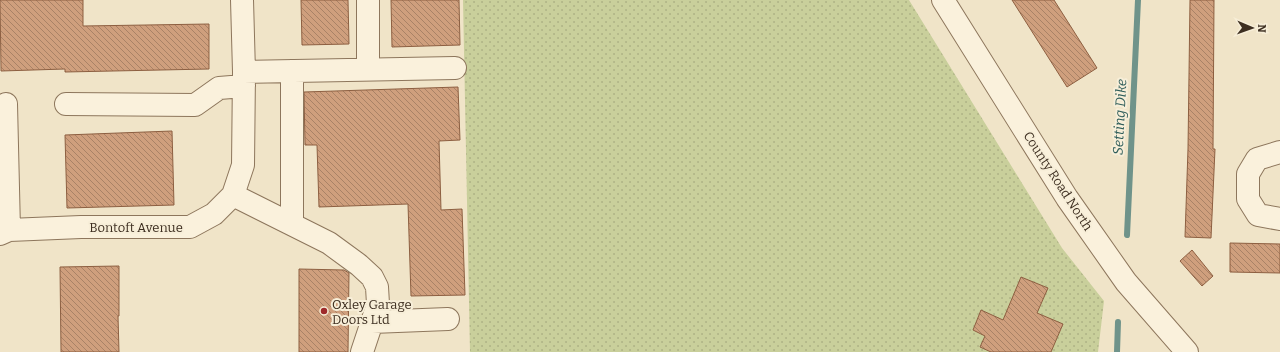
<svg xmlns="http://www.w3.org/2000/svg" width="1280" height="352" viewBox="0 0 1280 352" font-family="Bitter,serif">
	<defs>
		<pattern id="grass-dots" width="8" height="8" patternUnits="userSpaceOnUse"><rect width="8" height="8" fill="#c9cf9b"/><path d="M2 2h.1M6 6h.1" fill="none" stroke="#aeb285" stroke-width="1.8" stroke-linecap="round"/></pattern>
		<pattern id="building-back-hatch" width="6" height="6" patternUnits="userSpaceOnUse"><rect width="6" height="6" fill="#cf9f7d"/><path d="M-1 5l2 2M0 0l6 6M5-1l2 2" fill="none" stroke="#a98266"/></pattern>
	</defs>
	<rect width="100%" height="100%" fill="#f0e4c8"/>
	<path fill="url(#grass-dots)" d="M 463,0 L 909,0 L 1062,248 L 1104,301 L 1098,352 L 470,352 Z"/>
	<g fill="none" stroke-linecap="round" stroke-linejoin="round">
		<path stroke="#6f938a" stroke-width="6" d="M 1127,235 L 1138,0
			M 1117,352 L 1118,322"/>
	</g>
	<path fill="url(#building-back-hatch)" stroke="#8d5f41" d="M 0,0 L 83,0 L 83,26 L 209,24 L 209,69 L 65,72 L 65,69 L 1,71 Z
		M 301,0 L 348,0 L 349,44 L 302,45 Z
		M 391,0 L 459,0 L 460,45 L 392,47 Z
		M 1012,0 L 1054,0 L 1097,68 L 1067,87 Z
		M 1190,0 L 1214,0 L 1213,149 L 1215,149 L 1211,238 L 1185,237 L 1188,149 Z
		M 458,87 L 460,140 L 439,141 L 441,210 L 462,209 L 465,295 L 411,296 L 408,204 L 319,207 L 317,145 L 305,145 L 304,92 Z
		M 172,131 L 174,205 L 67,208 L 65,135 Z
		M 1230,243 L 1280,244 L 1280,273 L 1230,272 Z
		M 1192,250 L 1213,276 L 1202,286 L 1180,261 Z
		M 119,266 L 119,316 L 118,316 L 119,352 L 61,352 L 60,267 Z
		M 299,269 L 344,270 L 349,273 L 348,352 L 299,352 Z
		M 1021,277 L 1048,288 L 1037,313 L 1063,324 L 1051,352 L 991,352 L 980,347 L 985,336 L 973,330 L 981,310 L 1003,320 Z"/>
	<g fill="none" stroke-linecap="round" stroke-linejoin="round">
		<defs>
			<path id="minor" d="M 368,0 L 368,69
				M 943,0 L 1067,198 L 1126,282 L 1187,352
				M 292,71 L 292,224
				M 244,72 L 455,68
				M 6,104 L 9,230
				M 66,104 L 195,105 L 219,88 L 244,86
				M 1280,152 L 1257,159 L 1248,174 L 1248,199 L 1258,215 L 1280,219
				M 233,195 L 329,243 L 359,265 L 372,277 L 377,287 L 378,304 L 362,352
				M 0,234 L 9,230 L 81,227 L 190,227 L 214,214 L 233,195 L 243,165 L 244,72 L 242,0
				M 372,322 L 448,319"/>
		</defs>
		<use href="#minor" stroke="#8d765c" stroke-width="24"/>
		<use href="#minor" stroke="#faf1dc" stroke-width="22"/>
	</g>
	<circle fill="#9e2a2b" stroke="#f7eed8" stroke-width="1.5" cx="324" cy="311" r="4"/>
	<g text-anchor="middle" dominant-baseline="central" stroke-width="4" stroke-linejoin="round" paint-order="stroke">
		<g font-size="13" fill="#3d2e20" stroke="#f7eed8">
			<text transform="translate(1058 181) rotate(57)">County Road North</text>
			<text x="136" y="227">Bontoft Avenue</text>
		</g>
		<g font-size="13" fill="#3d2e20" stroke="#f7eed8" text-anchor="start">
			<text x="332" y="304">Oxley Garage<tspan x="332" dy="15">Doors Ltd</tspan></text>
		</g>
		<g font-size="14" font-style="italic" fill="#2f5d5a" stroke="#f7eed8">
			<text transform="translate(1120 117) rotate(-87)">Setting Dike</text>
		</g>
	</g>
	<g transform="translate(1252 28) rotate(92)" stroke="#f7eed8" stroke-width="3" paint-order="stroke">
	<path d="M0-3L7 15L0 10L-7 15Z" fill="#3d2e20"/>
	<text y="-6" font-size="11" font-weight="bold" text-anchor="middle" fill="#3d2e20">N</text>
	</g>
</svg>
